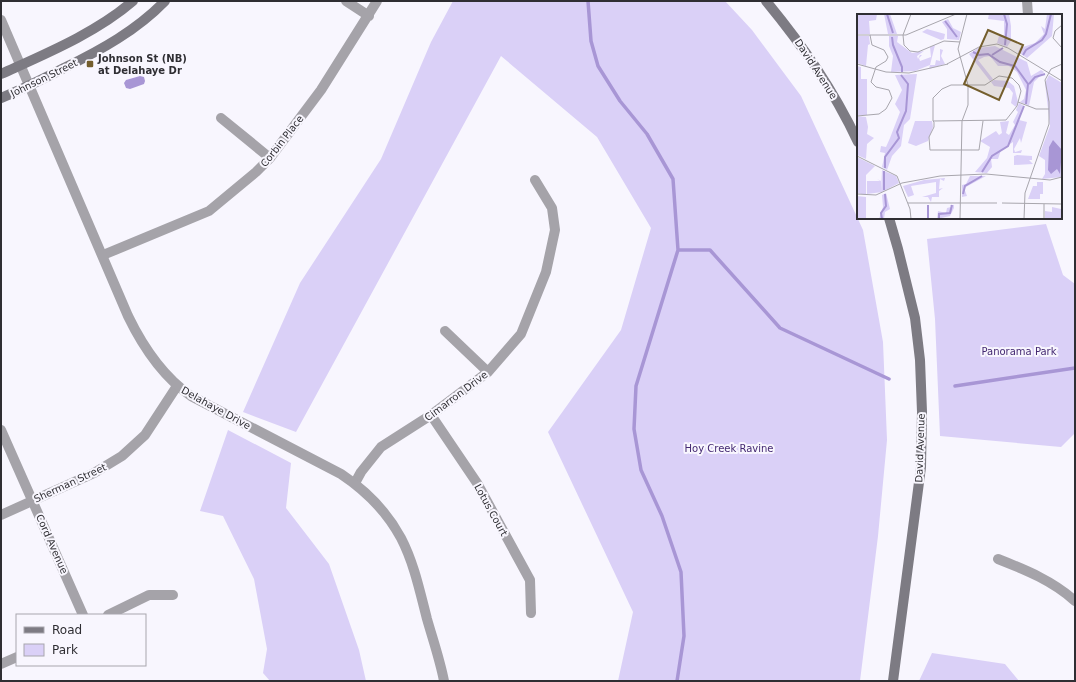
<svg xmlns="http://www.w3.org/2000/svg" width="1076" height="682" viewBox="0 0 1076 682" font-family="'DejaVu Sans',sans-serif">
	<rect width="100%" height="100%" fill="#f8f6fe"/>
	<path fill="#dad0f7" d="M 453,1 L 725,1 L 752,30 L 801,96 L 863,230 L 883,342 L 887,440 L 878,536 L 860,681 L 618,681 L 633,612 L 548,432 L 621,330 L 651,228 L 597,137 L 501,56 L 296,432 L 243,412 L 300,283 L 381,159 L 431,42 Z
		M 1046,224 L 1063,275 L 1075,284 L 1075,433 L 1061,447 L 940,436 L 935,319 L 927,239 Z
		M 228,430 L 291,463 L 286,508 L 329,564 L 359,650 L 366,681 L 270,681 L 263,673 L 267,649 L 254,579 L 223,516 L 200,511 Z
		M 932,653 L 1005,664 L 1019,681 L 919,681 Z"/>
	<path fill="#a896d5" d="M 140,76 L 144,77 L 145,81 L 144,84 L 130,89 L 126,88 L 124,83 L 126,80 Z"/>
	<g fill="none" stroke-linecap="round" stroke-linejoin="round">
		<path stroke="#a896d5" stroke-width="3.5" d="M 588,1 L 591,41 L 598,66 L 620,101 L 647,134 L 673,179 L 678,250 L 636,386 L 634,429 L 641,470 L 662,516 L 681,572 L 684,636 L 677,681
			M 678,250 L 710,250 L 780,328 L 889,379
			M 955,386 L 1075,368"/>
		<path stroke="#a5a3a9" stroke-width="10" d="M 346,1 L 369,16
			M 1027,1 L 1028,15
			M 221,118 L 270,158
			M 103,255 L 209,211 L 256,172 L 270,158 L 321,90 L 377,1
			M 445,331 L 488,372
			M 431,415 L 477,483 L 530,580 L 531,613
			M 1,430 L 83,615
			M 355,483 L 361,472 L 381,447 L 431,415 L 488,372 L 521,334 L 546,272 L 555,230 L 552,208 L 535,180
			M 1,515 L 94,473 L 122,456 L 145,435 L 177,386
			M 998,559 C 1026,570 1053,581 1075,601
			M 108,615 L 149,595 L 173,595
			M 1,664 L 17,657"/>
		<path stroke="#a5a3a9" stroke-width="10" d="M 1,20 L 128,316 C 143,347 162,376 191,396 L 341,474 C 365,490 387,512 401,538 C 414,563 420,592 427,619 C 433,640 440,660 444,681"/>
		<path stroke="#7d7b83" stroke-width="10" d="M 766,1 C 803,46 833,89 858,142
			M 1,74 C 45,54 96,33 133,1
			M 1,98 C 23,89 43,79 64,68 C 101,50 137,30 165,1
			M 889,218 L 898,249 L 915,318 L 920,360 L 922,412 L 921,467 L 893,681"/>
	</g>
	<rect fill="#745e2d" stroke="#f8f6fe" stroke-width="1.5" x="86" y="60" width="8" height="8" rx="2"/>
	<g text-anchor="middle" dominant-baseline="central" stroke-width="4" stroke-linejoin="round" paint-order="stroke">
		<g font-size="10" font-weight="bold" fill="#2f2e33" stroke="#f8f6fe" text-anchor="start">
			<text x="98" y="58">Johnson St (NB)<tspan x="98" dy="12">at Delahaye Dr</tspan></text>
		</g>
		<g font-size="10" fill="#2f2e33" stroke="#f8f6fe">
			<text transform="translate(816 69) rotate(57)">David Avenue</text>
			<text transform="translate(44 78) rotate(-26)">Johnson Street</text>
			<text transform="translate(282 141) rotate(-52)">Corbin Place</text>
			<text transform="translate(456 396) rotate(-37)">Cimarron Drive</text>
			<text transform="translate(216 408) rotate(29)">Delahaye Drive</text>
			<text transform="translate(920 448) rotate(-88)">David Avenue</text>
			<text transform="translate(70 483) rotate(-25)">Sherman Street</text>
			<text transform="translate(491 510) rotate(61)">Lotus Court</text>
			<text transform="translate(52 544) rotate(66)">Cord Avenue</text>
		</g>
		<g font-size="10" fill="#432871" stroke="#f8f6fe">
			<text x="1019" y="351">Panorama Park</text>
			<text x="729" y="448">Hoy Creek Ravine</text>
		</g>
	</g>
	<g transform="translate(857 14)">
		<rect width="205" height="205" fill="#f8f6fe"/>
		<path d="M 0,0 L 20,0 L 19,6 L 12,7 L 13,20 L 0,20 ZM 27,0 L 33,0 L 40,20 L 31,20 ZM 128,0 L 152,0 L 154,12 L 154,27 L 150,33 L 140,29 L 142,22 L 147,21 L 147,7 L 131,5 L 132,0 ZM 190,0 L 197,0 L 195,22 L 170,44 L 161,38 L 163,34 L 178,29 L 187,20 L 184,12 L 188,15 ZM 91,5 L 96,14 L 104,18 L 102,26 L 90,25 L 90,15 L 85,8 ZM 70,15 L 88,20 L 87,25 L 84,26 L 65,18 ZM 0,22 L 12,22 L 13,30 L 11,31 L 9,52 L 0,49 ZM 32,22 L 41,22 L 40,28 L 55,39 L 67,37 L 60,42 L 61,45 L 63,41 L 65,41 L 62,44 L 63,47 L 74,43 L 73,33 L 78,31 L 73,51 L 78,51 L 79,46 L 83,47 L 83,35 L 86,36 L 84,42 L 88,50 L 72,55 L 73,51 L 58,57 L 34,58 L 36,42 L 32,32 ZM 138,32 L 170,48 L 174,62 L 184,56 L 187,58 L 177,68 L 172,92 L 163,88 L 167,85 L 169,76 L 160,58 L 152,52 L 141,52 L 133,42 L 127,43 L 121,46 L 136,65 L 133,67 L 112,40 L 121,34 ZM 0,52 L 4,53 L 4,65 L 10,65 L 10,101 L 0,101 ZM 60,60 L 53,105 L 47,111 L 44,132 L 35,142 L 30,156 L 25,153 L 28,139 L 23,138 L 24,132 L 29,133 L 33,124 L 43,98 L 38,90 L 45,76 L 38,61 ZM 192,61 L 205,69 L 205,163 L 185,165 L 188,160 L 188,146 L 182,142 L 193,112 L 188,69 ZM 137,66 L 151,67 L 157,72 L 161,88 L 159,93 L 154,89 L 156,79 L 152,74 L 137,72 L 134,68 ZM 162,89 L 167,92 L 162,106 L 170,108 L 164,129 L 163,124 L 157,135 L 158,138 L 165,136 L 164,139 L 156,139 L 156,128 L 144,136 L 141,145 L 134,145 L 135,153 L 130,159 L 118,158 L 130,144 L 133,133 L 123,127 L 139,117 L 142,121 L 145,119 L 143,108 L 152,107 L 149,119 L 152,121 L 158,111 L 156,108 L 161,98 L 159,96 ZM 0,102 L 9,103 L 11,113 L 10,120 L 17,124 L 10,130 L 9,145 L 0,141 ZM 58,107 L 75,107 L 76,113 L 71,127 L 59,132 L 51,129 ZM 160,141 L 175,142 L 175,146 L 172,146 L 176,150 L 157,151 L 157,142 ZM 0,143 L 18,152 L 9,161 L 9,181 L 0,179 ZM 25,156 L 39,162 L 42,169 L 25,178 L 10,180 L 10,167 L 23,167 L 20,165 L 24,167 L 24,178 ZM 113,162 L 129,162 L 107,174 L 110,182 L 105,183 L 105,171 L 109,170 ZM 88,164 L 87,167 L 83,165 L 82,175 L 86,174 L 82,177 L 82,183 L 75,183 L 74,188 L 71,183 L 65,183 L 79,179 L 79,168 L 54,172 L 57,181 L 51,183 L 46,172 L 67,166 ZM 180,168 L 186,168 L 186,180 L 183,180 L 183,185 L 171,185 L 176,172 L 180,172 ZM 29,179 L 33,195 L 28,198 L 27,205 L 22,205 L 26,193 L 25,181 ZM 0,182 L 9,183 L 9,205 L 0,205 ZM 93,191 L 97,191 L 97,194 L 93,202 L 80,205 L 81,197 L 89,199 L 90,194 L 94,193 ZM 195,193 L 204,195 L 205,205 L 188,205 L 188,197 L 195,198 Z" fill="#dad0f7"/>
		<path d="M 196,126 L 205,136 L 203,160 L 200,155 L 194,160 L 191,156 L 192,133 Z" fill="#a896d5"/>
		<path fill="none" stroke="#a896d5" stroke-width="2" d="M 30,0 L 36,19M 147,0 L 150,10 L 148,31M 88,7 L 100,23M 35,23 L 36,31 L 45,53 L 45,58M 116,38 L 122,41 L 131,40 L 143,48 L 158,52 L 171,70 L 169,90M 135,41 L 146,34M 166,41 L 169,36 L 185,26 L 189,20 L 194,0M 172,70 L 178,63 L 188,60M 28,154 L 28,143 L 42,124 L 40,118 L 49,97 L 51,70 L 44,61M 27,157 L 27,176M 125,158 L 135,142 L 151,132 L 167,92M 106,180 L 108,172 L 125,162M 71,191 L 71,205M 25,205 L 24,199 L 29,192 L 28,180M 82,205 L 82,200 L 93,199 L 95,191"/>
		<path fill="none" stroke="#a8a6ad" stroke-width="1" d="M 54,0 L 46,21 L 47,31 L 53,37 L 61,38 L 87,27 L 103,28M 205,11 L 198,17 L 196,24 L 205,34M 0,21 L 49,21 L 99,0M 0,50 L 29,58 L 52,59 L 91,50M 90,50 L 122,33 L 140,30 L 151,34 L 205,67M 161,88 L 179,95 L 192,95M 0,102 L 22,100 L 29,95 L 35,84 L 32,76 L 19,73 L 14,68 L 19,53 L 29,47 L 31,43 L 27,36 L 15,31 L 13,21M 76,107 L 149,106 L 160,92 L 164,77 L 162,71 L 155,64 L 142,62 L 128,71 L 94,71 L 85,75 L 76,84 L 76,107 L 77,108 L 77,113 L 72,123 L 73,136 L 122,136 L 126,107M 0,142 L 40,162 L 53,195 L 54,205M 0,180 L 19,181 L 45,169 L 83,162 L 129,160 L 193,166 L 205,163M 51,189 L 140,189M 145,189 L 205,190M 103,205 L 105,107 L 111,91 L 111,71 L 101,35 L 110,0M 167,205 L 168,179 L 192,110 L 192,88 L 188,66 L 194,55 L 205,50M 187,205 L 187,190"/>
		<path fill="#745e2d" fill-opacity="0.15" stroke="#745e2d" stroke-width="2" d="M 131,16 L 166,31 L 142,86 L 107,70 Z"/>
		<rect width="205" height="205" fill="none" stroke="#2f2e33" stroke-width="2"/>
	</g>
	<rect width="1076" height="682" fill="none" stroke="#2f2e33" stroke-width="4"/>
	<rect x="16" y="614" width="130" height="52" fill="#f8f6fe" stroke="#a8a6ad"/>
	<rect x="24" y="627" width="20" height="6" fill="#7d7b83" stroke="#a8a6ad"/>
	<text x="52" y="634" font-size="12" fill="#2f2e33">Road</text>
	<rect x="24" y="644" width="20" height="12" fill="#dad0f7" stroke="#a8a6ad"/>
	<text x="52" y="654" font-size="12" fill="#2f2e33">Park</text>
</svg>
